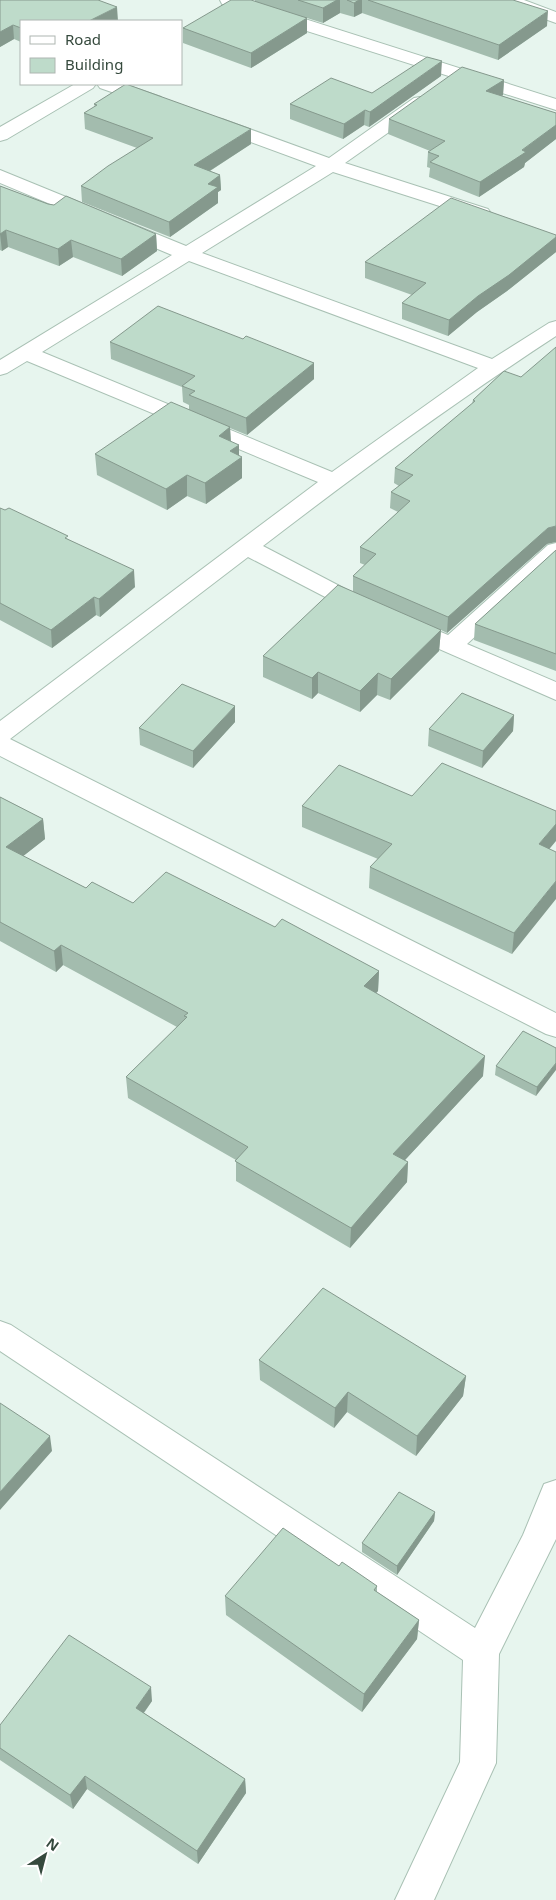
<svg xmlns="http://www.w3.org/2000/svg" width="556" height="1900" viewBox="0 0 556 1900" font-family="'Noto Sans',sans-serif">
	<rect width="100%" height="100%" fill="#e7f5ee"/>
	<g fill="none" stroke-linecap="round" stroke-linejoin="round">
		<defs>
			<path id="street" d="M 220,0 L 245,0 L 556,99 L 556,110 L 222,4 Z
				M 501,0 L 524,0 L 556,12 L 556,23 L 503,4 Z
				M 75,84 L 96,84 L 93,88 L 7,139 L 0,141 L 0,127 Z
				M 97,84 L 123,84 L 161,97 L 164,101 L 161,105 L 155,106 L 149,105 L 100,88 Z
				M 420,97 L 426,98 L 429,102 L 426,106 L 345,163 L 488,209 L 491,213 L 488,217 L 481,219 L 474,217 L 333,172 L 202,253 L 492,359 L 549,323 L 556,321 L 556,336 C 455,402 358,473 263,546 L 372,603 L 376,608 L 372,613 L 364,615 L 356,613 L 248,557 L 10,739 L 556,1013 L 556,1037 L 546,1034 L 0,756 L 0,721 L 318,482 L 27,361 L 7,373 L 0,375 L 0,360 L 172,255 L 0,183 L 0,170 L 186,246 L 316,166 L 210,127 L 207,123 L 210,119 L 216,118 L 222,119 L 329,158 L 414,98 ZM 189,261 L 478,368 L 332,472 L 42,352 Z
				M 556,543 L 556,562 L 467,644 L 556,682 L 556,700 L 398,631 L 394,626 L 398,621 L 406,618 L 414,621 L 448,635 L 548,545 Z
				M 0,1321 L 11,1325 L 475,1628 L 523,1535 L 544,1484 L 556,1480 L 556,1539 L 499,1654 L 496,1763 L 434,1900 L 395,1900 L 460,1762 L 463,1660 L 0,1351 Z"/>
		</defs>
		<use href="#street" stroke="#a9c1b4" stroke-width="2"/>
		<use href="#street" fill="#fff" fill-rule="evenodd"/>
	</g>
	<path fill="#a3bcae" d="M 0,0 L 118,21 L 21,21 L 21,42 L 14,39 L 0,47 Z
		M 255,0 L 513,0 L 547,26 L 498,60 L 362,13 L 354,17 L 340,13 L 323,23 L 307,18 L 307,33 L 251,68 L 183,43 L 183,28 L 255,1 Z
		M 441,76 L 369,127 L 364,125 L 343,139 L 290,119 L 290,104 L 372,93 Z
		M 504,80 L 503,95 L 502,96 L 556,113 L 556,139 L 525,163 L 524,167 L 479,197 L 429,177 L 430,168 L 427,167 L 428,152 L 430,151 L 388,134 L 389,119 Z
		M 94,104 L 251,144 L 210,171 L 220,175 L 221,190 L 218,192 L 218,203 L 170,237 L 82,202 L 81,186 L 137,148 L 85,129 L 84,113 L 95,107 Z
		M 0,186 L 48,204 L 156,234 L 157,251 L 122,276 L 73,257 L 59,266 L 8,247 L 2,251 L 0,250 Z
		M 556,252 L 507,291 L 477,312 L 448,336 L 402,319 L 402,303 L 412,295 L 365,278 L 365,262 Z
		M 243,339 L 314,363 L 314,379 L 247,435 L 230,428 L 231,441 L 239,455 L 242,478 L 206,504 L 187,496 L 167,510 L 97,475 L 95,454 L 189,410 L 189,405 L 183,402 L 182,387 L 111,359 L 110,342 Z
		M 504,371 L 547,544 L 447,633 L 441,630 L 439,651 L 390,700 L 377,695 L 360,712 L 318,693 L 312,699 L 263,677 L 263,656 L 353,592 L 353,576 L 365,565 L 360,563 L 360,547 L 398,512 L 390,508 L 391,492 L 399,486 L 394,483 L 395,468 L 472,404 L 473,400 Z
		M 0,508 L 68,539 L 135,587 L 100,617 L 96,615 L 52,648 L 0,620 Z
		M 556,550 L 556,671 L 474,640 L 475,624 Z
		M 514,715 L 513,731 L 482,768 L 428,746 L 429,729 Z
		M 235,722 L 193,768 L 140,745 L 139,728 Z
		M 412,796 L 550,849 L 512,954 L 369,888 L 370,867 L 378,859 L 302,827 L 302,806 Z
		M 0,797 L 43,819 L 45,839 L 23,856 L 86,888 L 133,903 L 275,927 L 379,971 L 378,991 L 376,993 L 483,1076 L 405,1160 L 408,1162 L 407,1182 L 350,1248 L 236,1181 L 236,1160 L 128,1098 L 126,1077 L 177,1027 L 63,965 L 56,972 L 0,941 Z
		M 556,1048 L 536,1096 L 495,1075 L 496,1066 Z
		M 259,1360 L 466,1376 L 463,1396 L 416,1456 L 347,1412 L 334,1428 L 260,1380 Z
		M 435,1512 L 434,1521 L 397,1575 L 362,1552 L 362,1543 Z
		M 339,1566 L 377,1586 L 377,1592 L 419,1620 L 417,1639 L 362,1712 L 226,1615 L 225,1596 Z
		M 152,1701 L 144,1713 L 245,1779 L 246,1793 L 198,1864 L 87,1789 L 73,1809 L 0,1760 L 0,1725 Z"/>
	<path fill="#85998d" d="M 337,0 L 340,0 L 340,13 L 323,23 L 323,8 Z
		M 359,0 L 362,0 L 362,13 L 354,17 L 354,3 Z
		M 117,7 L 118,21 L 89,21 Z
		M 548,11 L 547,26 L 498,60 L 499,45 Z
		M 307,18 L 307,33 L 251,68 L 251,53 Z
		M 13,25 L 14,39 L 0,47 L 0,32 Z
		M 442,61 L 441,76 L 369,127 L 370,112 Z
		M 504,80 L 503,95 L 485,106 L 486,91 Z
		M 365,110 L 364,125 L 343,139 L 344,124 Z
		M 556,125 L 556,139 L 525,163 L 524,167 L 479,197 L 480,182 Z
		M 251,129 L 251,144 L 194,181 L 194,165 Z
		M 220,175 L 221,190 L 218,192 L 218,203 L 170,237 L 169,222 L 208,184 Z
		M 6,230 L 8,247 L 2,251 L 0,234 Z
		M 156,234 L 157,251 L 122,276 L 121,259 Z
		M 556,237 L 556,252 L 507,291 L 477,312 L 448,336 L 449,320 L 478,296 Z
		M 71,240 L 73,257 L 59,266 L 58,249 Z
		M 314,363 L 314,379 L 247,435 L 246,418 Z
		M 230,427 L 231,448 L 219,436 Z
		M 239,445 L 239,459 L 242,457 L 242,478 L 206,504 L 205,483 L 230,451 Z
		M 187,475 L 187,496 L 167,510 L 166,489 Z
		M 556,526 L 556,542 L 547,544 L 447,633 L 448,617 L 548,528 Z
		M 134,570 L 135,587 L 100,617 L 99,599 Z
		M 94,597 L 96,615 L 52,648 L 51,630 Z
		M 441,630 L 439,651 L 390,700 L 391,679 Z
		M 318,672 L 318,693 L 312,699 L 312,678 Z
		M 378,673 L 377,695 L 360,712 L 360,691 Z
		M 235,706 L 235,722 L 193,768 L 193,751 Z
		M 514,715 L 513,731 L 482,768 L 483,751 Z
		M 43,819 L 45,839 L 8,868 L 6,847 Z
		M 556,824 L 556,841 L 536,865 L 539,844 Z
		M 556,881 L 556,899 L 512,954 L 514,933 Z
		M 61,945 L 63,965 L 56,972 L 54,951 Z
		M 379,971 L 378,991 L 363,1007 L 364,986 Z
		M 485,1056 L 483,1076 L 392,1174 L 393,1154 Z
		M 556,1063 L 556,1070 L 536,1096 L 537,1087 Z
		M 408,1162 L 407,1182 L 350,1248 L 351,1228 Z
		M 466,1376 L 463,1396 L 416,1456 L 417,1436 Z
		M 348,1392 L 347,1412 L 334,1428 L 335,1408 Z
		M 50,1436 L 52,1451 L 0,1510 L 0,1492 Z
		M 435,1512 L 434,1521 L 397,1575 L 397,1566 Z
		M 419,1620 L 417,1639 L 362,1712 L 364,1694 Z
		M 151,1687 L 152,1701 L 137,1722 L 136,1708 Z
		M 85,1776 L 87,1789 L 73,1809 L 70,1795 Z
		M 245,1779 L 246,1793 L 198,1864 L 197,1851 Z"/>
	<path fill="#bedbca" stroke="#85998d" d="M 0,0 L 98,0 L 117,7 L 89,21 L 21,21 L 21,28 L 13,25 L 0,32 Z
		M 231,0 L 251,0 L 307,18 L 251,53 L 183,28 Z
		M 298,0 L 337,0 L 323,8 Z
		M 347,0 L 359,0 L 354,3 Z
		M 368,0 L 513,0 L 548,11 L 499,45 Z
		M 427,57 L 442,61 L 370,112 L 365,110 L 344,124 L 290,104 L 331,78 L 372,93 Z
		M 462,67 L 504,80 L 486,91 L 556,113 L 556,125 L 522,150 L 526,152 L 480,182 L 430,162 L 439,156 L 428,152 L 445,141 L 389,119 Z
		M 126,84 L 251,129 L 194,165 L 220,175 L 208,184 L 218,187 L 169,222 L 81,186 L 108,166 L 153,138 L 84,113 L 97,105 L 94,104 Z
		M 0,186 L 48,204 L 54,205 L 66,196 L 156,234 L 121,259 L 71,240 L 58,249 L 6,230 L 0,234 Z
		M 451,198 L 556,235 L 556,237 L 509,275 L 478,296 L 449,320 L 402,303 L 426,283 L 365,262 Z
		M 158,306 L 243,339 L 246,336 L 314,363 L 246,418 L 189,395 L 195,391 L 182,386 L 195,376 L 110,342 Z
		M 556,347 L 556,526 L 548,528 L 448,617 L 353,576 L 376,554 L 360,547 L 410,501 L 391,492 L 413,475 L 395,468 L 475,401 L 473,400 L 504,371 L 521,377 Z
		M 171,402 L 230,427 L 219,436 L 239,445 L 230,451 L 242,457 L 205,483 L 187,475 L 166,489 L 95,454 Z
		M 0,508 L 5,510 L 9,508 L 68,536 L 65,538 L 134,570 L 99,599 L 94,597 L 51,630 L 0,603 Z
		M 556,550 L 556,654 L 475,624 Z
		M 338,585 L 441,630 L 391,679 L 378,673 L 360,691 L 318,672 L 312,678 L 263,656 Z
		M 182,684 L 235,706 L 193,751 L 139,728 Z
		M 462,693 L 514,715 L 483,751 L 429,729 Z
		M 442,763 L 556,811 L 556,824 L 539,844 L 556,852 L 556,881 L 514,933 L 370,867 L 392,844 L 302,806 L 339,765 L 412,796 Z
		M 0,797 L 43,819 L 6,847 L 86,888 L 92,882 L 133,903 L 166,872 L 275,927 L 282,919 L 379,971 L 364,986 L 485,1056 L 393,1154 L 408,1162 L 351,1228 L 235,1161 L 248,1147 L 126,1077 L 187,1017 L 184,1016 L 188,1013 L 61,945 L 54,951 L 0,922 Z
		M 523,1031 L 556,1048 L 556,1063 L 537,1087 L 496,1066 Z
		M 323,1288 L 466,1376 L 417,1436 L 348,1392 L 335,1408 L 259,1360 Z
		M 0,1403 L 50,1436 L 0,1492 Z
		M 399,1492 L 435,1512 L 397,1566 L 362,1543 Z
		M 283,1528 L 339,1566 L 342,1562 L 377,1586 L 374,1590 L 419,1620 L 364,1694 L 225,1596 Z
		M 69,1635 L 151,1687 L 136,1708 L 245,1779 L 197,1851 L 85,1776 L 70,1795 L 0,1748 L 0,1725 Z"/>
	<rect x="20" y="20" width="162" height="65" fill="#ffffff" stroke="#aeb6b1"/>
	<rect x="30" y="36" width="25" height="8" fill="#ffffff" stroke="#aeb6b1"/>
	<text x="65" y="45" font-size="15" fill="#35493d">Road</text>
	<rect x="30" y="58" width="25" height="15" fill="#bedbca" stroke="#aeb6b1"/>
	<text x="65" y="70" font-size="15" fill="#35493d">Building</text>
	<g transform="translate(45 1855) rotate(36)" stroke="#ffffff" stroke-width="4" paint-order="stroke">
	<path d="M0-4L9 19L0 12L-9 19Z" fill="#35493d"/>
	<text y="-8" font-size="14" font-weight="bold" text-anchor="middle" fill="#35493d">N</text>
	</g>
</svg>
